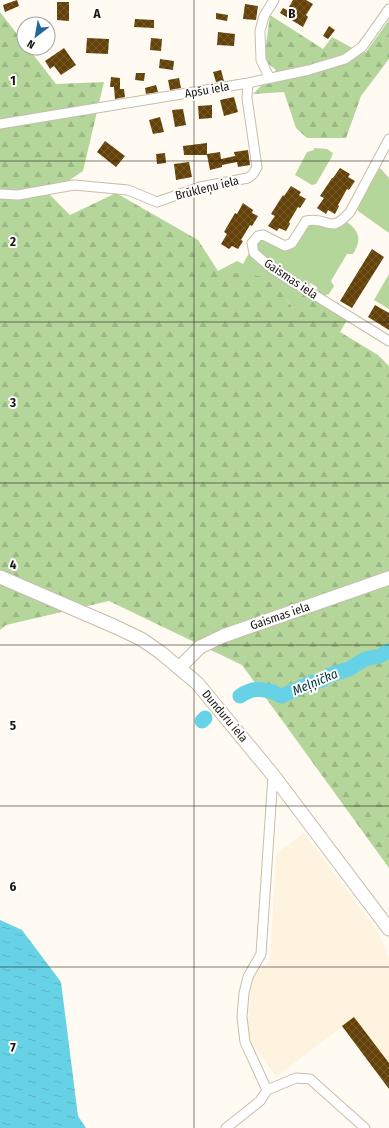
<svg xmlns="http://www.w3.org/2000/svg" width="389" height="1128" viewBox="0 0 389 1128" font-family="'Fira Sans Condensed',sans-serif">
	<defs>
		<pattern id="forest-firs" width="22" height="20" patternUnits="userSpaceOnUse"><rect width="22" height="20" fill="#b4d69a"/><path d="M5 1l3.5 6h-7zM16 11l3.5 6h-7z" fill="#9ab784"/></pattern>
		<pattern id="water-ripples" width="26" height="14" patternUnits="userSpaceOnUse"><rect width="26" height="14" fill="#67d2e6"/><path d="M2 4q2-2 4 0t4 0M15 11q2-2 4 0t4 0" fill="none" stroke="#59b4c4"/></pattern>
		<pattern id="building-cross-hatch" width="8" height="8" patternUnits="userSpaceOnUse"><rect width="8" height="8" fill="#634108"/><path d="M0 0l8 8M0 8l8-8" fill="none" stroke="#74592b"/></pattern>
	</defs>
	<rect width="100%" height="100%" fill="#fffbf3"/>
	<path fill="#fef3de" d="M 304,833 L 379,933 L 389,959 L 389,1089 L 342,1027 L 276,1077 L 247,1035 L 252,974 L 270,962 L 276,853 Z"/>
	<path fill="#b4d69a" d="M 314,148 L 327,149 L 333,153 L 331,158 L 316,184 L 312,185 L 295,175 L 307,152 L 314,150 Z
		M 380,168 L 389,178 L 389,233 L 358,211 L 357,205 Z
		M 314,222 C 328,229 334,232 347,222 C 361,233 361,240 353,254 L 347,254 L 331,281 L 334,286 L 329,294 L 322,296 L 318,294 L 317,287 L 310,283 L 309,286 L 305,286 L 274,267 L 275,265 L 257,250 L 257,242 L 261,238 L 284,249 L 310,223 Z
		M 249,253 L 274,275 L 304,293 L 294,309 L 286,299 L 218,271 L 237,261 L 243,264 Z
		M 389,274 L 389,309 L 374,300 Z"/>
	<path fill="url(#forest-firs)" d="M 0,12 L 24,43 L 24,48 L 28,48 L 56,84 L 104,82 L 83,171 L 49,194 L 70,215 L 116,193 L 198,240 L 218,271 L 266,277 L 286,295 L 286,299 L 293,308 L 304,293 L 347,320 L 340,332 L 378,355 L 389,366 L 389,868 L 242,665 L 109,601 L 6,625 L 0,630 Z
		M 270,15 L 323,49 L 332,37 L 356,50 L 366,52 L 389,20 L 389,59 L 361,96 L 346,138 L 307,138 L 296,128 L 284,92 L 253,94 L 276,70 L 264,60 Z"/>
	<path fill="url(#water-ripples)" d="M 0,920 L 22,930 L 61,982 L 78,1116 L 86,1128 L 0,1128 Z"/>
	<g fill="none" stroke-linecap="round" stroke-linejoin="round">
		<path stroke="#67d2e6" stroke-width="15" d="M 240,696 C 252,688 260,688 273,692 C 277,694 278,695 282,696 L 310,683 L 322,680 L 330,675 L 349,669 L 365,659 L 380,656 L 389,651
			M 202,721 L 205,718"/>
	</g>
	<path fill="url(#building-cross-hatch)" d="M 17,0 L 19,6 L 5,12 L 3,5 Z
		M 293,0 L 306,0 L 313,4 L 306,15 L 308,17 L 303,27 L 280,13 L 283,8 L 287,10 Z
		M 57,2 L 69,2 L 69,21 L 57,20 Z
		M 245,4 L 258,6 L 256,20 L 243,19 Z
		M 216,13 L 228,15 L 227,21 L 216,19 Z
		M 135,19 L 154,20 L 154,28 L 134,27 Z
		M 329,26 L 335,30 L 328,39 L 323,36 Z
		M 218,32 L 235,34 L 234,46 L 217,45 Z
		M 87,38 L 109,39 L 108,54 L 86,53 Z
		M 151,38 L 162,39 L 161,51 L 150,50 Z
		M 64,48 L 76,65 L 61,75 L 54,66 L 50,69 L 45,61 Z
		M 160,59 L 174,61 L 173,70 L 159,68 Z
		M 221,70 L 224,81 L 216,82 L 213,72 Z
		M 136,73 L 145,73 L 144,81 L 135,80 Z
		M 111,77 L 120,78 L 120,89 L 124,89 L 125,97 L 115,99 L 114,87 L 110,87 Z
		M 179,78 L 181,88 L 170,90 L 168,80 Z
		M 156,85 L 158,92 L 146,94 L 145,88 Z
		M 234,97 L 238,112 L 224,116 L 220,100 Z
		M 212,105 L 212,118 L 199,119 L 198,106 Z
		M 183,109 L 186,125 L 175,127 L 172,110 Z
		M 160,117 L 164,132 L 153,134 L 149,120 Z
		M 105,141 L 125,156 L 116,167 L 97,152 Z
		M 207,143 L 207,154 L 220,152 L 221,159 L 235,156 L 234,152 L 248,150 L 250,165 L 238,167 L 237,162 L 222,165 L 222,167 L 210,170 L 207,155 L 184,155 L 183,146 Z
		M 165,153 L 166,163 L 157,164 L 156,154 Z
		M 189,162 L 192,177 L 176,180 L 174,164 Z
		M 340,168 L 350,174 L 348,177 L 355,181 L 349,190 L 347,189 L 338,205 L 339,206 L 335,214 L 328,210 L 326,214 L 317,208 L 324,198 L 320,196 L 332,178 L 333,178 Z
		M 291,186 L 301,192 L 299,195 L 306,199 L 300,208 L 298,207 L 289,222 L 290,224 L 286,231 L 279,228 L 277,231 L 268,226 L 275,216 L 271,214 L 283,195 L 284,196 Z
		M 243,203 L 253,210 L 252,213 L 258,216 L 252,226 L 250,225 L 241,240 L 243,241 L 238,249 L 232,246 L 229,249 L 221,244 L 227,234 L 224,232 L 235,213 L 237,214 Z
		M 372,249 L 384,257 L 352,308 L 340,301 Z
		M 375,305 L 389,313 L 389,330 L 368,317 Z
		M 354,1017 L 389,1063 L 389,1089 L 342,1026 Z"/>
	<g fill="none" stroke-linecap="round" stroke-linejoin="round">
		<defs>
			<path id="street" d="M 269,77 L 261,60 L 260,31 L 264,16 L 274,0
				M 0,124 L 248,83 L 309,70 L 345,59 L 362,47 L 389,9
				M 389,139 L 350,212 C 328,236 330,216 306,221 L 292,243 L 285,246 L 263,235 L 258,236 L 252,243 L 254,253 L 274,270 L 389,341
				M 0,194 L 18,195 L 74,185 L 128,190 L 157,202 L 200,187 L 248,178 L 253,174 L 257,167 L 247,98 L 248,83
				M 267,1090 L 245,1042 L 242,1017 L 244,993 L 248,977 L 261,954 L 273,775
				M 226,1128 L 260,1101 L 267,1090 L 296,1078 L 310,1079 L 365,1128"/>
			<path id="secondary" d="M 0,577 L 116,627 L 141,639 L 160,652 L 197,683 L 273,775 L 389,929
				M 180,667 L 200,647 L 223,636 L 389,578"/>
		</defs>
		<use href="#street" stroke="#c7bdaa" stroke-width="11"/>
		<use href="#secondary" stroke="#c7bdaa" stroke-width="15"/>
		<use href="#street" stroke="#fff" stroke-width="9"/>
		<use href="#secondary" stroke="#fff" stroke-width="13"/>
	</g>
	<path fill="none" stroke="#1a160f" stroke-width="1" stroke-opacity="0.55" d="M 194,0 L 194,1128M 0,161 L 389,161M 0,322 L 389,322M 0,483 L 389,483M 0,645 L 389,645M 0,806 L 389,806M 0,967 L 389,967"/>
	<g text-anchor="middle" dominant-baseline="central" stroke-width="4" stroke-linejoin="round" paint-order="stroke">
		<g font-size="12" fill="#1a160f" stroke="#fff">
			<text transform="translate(207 90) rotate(-10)">Apšu iela</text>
			<text transform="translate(207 188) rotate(-14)">Brūkleņu iela</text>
			<text transform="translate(291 279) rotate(34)">Gaismas iela</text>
			<text transform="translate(280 616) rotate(-19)">Gaismas iela</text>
			<text transform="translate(225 716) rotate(50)">Dunduru iela</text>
		</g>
		<g font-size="13" font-style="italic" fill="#00333b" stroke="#fff">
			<text transform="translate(315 682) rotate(-23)">Meļņička</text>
		</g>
	</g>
	<g font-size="13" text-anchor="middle" font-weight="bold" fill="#1a160f" stroke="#fff" stroke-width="4" stroke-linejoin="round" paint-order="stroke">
		<text x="97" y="18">A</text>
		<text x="292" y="18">B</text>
		<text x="13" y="85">1</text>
		<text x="13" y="246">2</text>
		<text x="13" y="407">3</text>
		<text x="13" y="569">4</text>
		<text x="13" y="730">5</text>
		<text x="13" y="891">6</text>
		<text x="13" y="1052">7</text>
	</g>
	<g transform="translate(36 36) rotate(211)"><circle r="19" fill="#ffffff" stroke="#a3a29f"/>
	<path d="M0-3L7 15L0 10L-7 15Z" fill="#22689c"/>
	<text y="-6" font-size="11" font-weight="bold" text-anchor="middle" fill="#1a160f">N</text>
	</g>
</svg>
